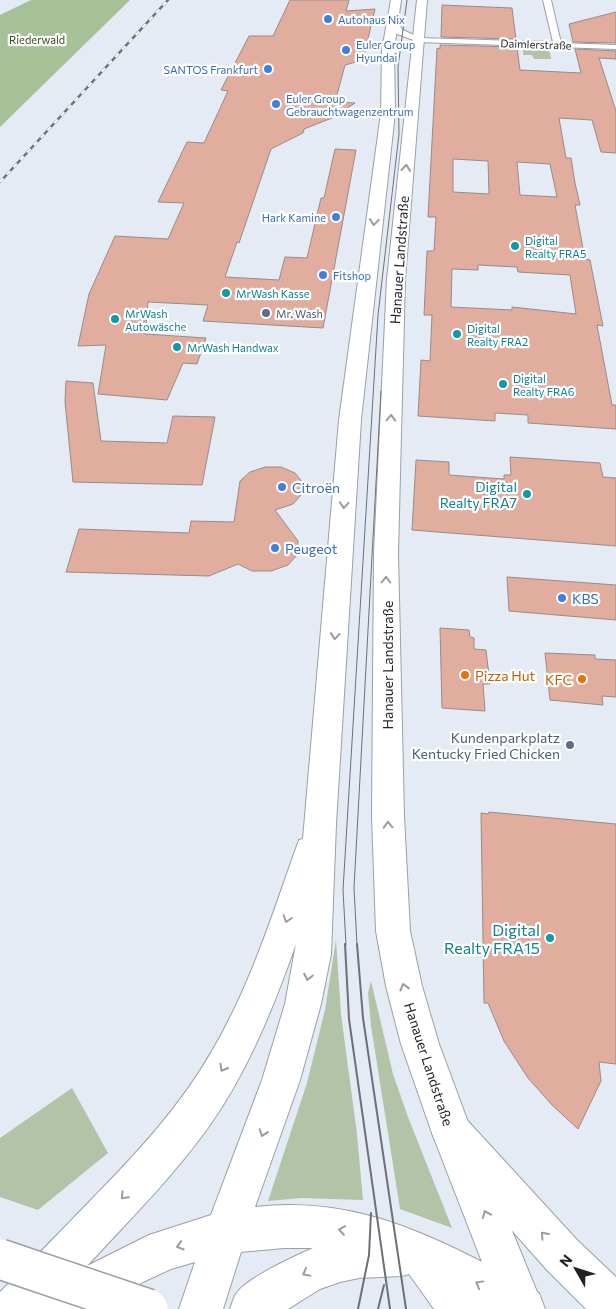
<svg xmlns="http://www.w3.org/2000/svg" width="616" height="1309" viewBox="0 0 616 1309" font-family="Commissioner,sans-serif">
	<rect width="100%" height="100%" fill="#e4ebf4"/>
	<path fill="#b2c3a8" d="M 523,48 L 549,49 L 551,59 L 534,59 L 532,55 L 523,55 Z
		M 336,940 L 341,1014 L 357,1134 L 363,1200 L 301,1198 L 268,1201 L 307,1083 L 325,1010 Z
		M 371,981 L 393,1074 L 408,1117 L 452,1228 L 400,1209 L 371,1026 L 368,993 Z
		M 72,1088 L 108,1153 L 38,1210 L 0,1197 L 0,1138 Z"/>
	<path fill="#a6c097" d="M 31,0 L 130,0 L 0,127 L 0,15 Z"/>
	<path fill="#e0ad9f" stroke="#978c89" fill-rule="evenodd" d="M 290,0 L 349,0 L 346,11 L 375,9 L 363,60 L 345,65 L 335,102 L 355,103 L 332,118 L 304,129 L 303,133 L 271,149 L 239,243 L 237,242 L 225,277 L 279,280 L 285,257 L 307,258 L 321,198 L 324,198 L 335,149 L 356,150 L 323,328 L 203,321 L 208,305 L 148,302 L 145,334 L 206,338 L 197,364 L 183,363 L 167,400 L 98,394 L 106,345 L 78,346 L 89,294 L 115,236 L 168,239 L 184,203 L 158,202 L 187,142 L 204,143 L 228,91 L 221,90 L 249,36 L 273,36 Z
		M 442,5 L 512,8 L 516,39 L 441,37 Z
		M 616,12 L 616,43 L 573,42 L 569,24 Z
		M 440,45 L 517,47 L 520,70 L 581,73 L 575,49 L 616,51 L 616,59 L 599,58 L 616,111 L 616,153 L 601,152 L 592,120 L 559,118 L 566,158 L 571,158 L 575,183 L 580,205 L 575,205 L 585,259 L 590,260 L 603,326 L 597,325 L 612,405 L 616,405 L 616,429 L 528,423 L 528,415 L 495,413 L 495,421 L 418,416 L 421,360 L 430,361 L 432,315 L 424,315 L 427,251 L 434,251 L 436,217 L 428,217 L 437,48 L 440,49 ZM 453,159 L 488,161 L 489,194 L 453,192 ZM 517,162 L 550,164 L 557,197 L 520,195 ZM 478,265 L 517,267 L 518,272 L 570,275 L 576,314 L 512,307 L 512,310 L 451,307 L 452,269 L 478,270 Z
		M 66,381 L 93,383 L 101,441 L 167,443 L 173,416 L 215,417 L 202,485 L 73,482 L 65,402 Z
		M 510,457 L 600,463 L 603,477 L 616,478 L 616,546 L 412,530 L 416,460 L 449,462 L 449,475 L 504,479 L 504,475 L 511,475 Z
		M 265,467 L 281,467 L 295,473 L 303,483 L 302,494 L 293,504 L 275,510 L 298,541 L 297,555 L 288,565 L 271,571 L 252,571 L 238,564 L 209,576 L 66,572 L 79,529 L 189,533 L 191,521 L 234,522 L 240,481 L 250,472 Z
		M 507,577 L 616,585 L 616,620 L 509,611 Z
		M 440,628 L 469,630 L 470,637 L 474,638 L 474,649 L 486,650 L 490,684 L 483,684 L 485,711 L 442,708 Z
		M 545,653 L 595,655 L 595,659 L 616,660 L 616,697 L 602,696 L 603,705 L 550,700 Z
		M 489,812 L 616,824 L 616,1064 L 599,1062 L 601,1081 L 578,1129 L 552,1105 L 528,1078 L 504,1041 L 488,1003 L 484,1003 L 481,813 L 488,814 Z"/>
	<g fill="none" stroke-linecap="round" stroke-linejoin="round">
		<defs>
			<path id="street" d="M 543,0 L 551,0 L 561,43 L 616,45 L 616,49 L 419,42 L 397,34 L 388,22 L 395,20 L 403,30 L 420,38 L 553,42 Z"/>
			<path id="primary" d="M 391,0 L 401,0 L 394,50 L 395,113 L 361,420 L 336,824 L 331,954 L 321,1004 L 300,1080 L 255,1207 C 339,1197 409,1224 482,1262 L 432,1133 L 401,1044 L 386,986 L 376,931 L 372,816 L 374,553 L 387,279 L 417,0 L 427,0 L 405,279 L 398,553 L 404,816 L 410,931 L 422,986 L 439,1044 L 472,1133 L 544,1309 L 434,1309 L 409,1274 L 402,1276 L 359,1278 L 340,1282 L 320,1289 L 288,1309 L 230,1309 C 232,1304 233,1299 236,1294 C 246,1278 295,1256 313,1248 L 284,1248 L 241,1252 L 223,1309 L 179,1309 L 195,1262 L 171,1269 L 143,1282 L 97,1309 L 0,1309 L 0,1292 C 31,1262 61,1231 91,1200 C 136,1154 180,1107 212,1051 C 249,988 271,919 295,851 L 299,840 L 303,839 L 339,420 L 381,113 L 382,50 ZM 296,944 L 285,1004 L 262,1080 L 211,1215 L 149,1235 L 87,1266 C 134,1215 185,1165 222,1107 C 254,1056 276,1000 296,944 Z"/>
			<path id="highway" d="M 452,1113 L 466,1119 L 577,1240 L 616,1277 L 616,1309 L 586,1309 L 547,1270 L 438,1147 L 432,1133 L 438,1119 Z
				M 522,1286 L 539,1293 L 545,1309 L 500,1309 L 506,1292 Z"/>
		</defs>
		<use href="#street" stroke="#99a0a9" stroke-width="2"/>
		<use href="#primary" stroke="#99a0a9" stroke-width="2"/>
		<use href="#highway" stroke="#99a0a9" stroke-width="2"/>
		<use href="#street" fill="#fff" fill-rule="evenodd"/>
		<use href="#primary" fill="#fff" fill-rule="evenodd"/>
		<use href="#highway" fill="#fff" fill-rule="evenodd"/>
		<path stroke="#6d7177" stroke-width="1" d="M 346,945 L 343,890 L 378,315 L 399,134 L 398,67 L 407,0
			M 357,945 L 354,888 L 381,391"/>
		<path stroke="#6d7177" stroke-width="2" d="M 345,944 L 349,1019 L 390,1309
			M 357,944 L 363,1018 L 406,1309
			M 358,1309 L 369,1255 L 371,1213
			M 378,1309 L 384,1285"/>
		<defs>
			<path id="rail" d="M 0,182 L 168,0"/>
		</defs>
		<use href="#rail" stroke="#6d7177" stroke-width="2.5"/>
		<use href="#rail" stroke="#fff" stroke-width="2" stroke-dasharray="5" stroke-linecap="butt"/>
		<defs>
			<path id="highway-bridge" d="M 0,1259 L 148,1309"/>
		</defs>
		<use href="#highway-bridge" stroke="#99a0a9" stroke-width="42" stroke-linecap="butt"/>
		<use href="#highway-bridge" stroke="#fff" stroke-width="39"/>
	</g>
	<defs><path id="oneway-chevron" d="M-2-3.5L2.5 0L-2 3.5" fill="none" stroke-width="1.6" stroke-linecap="round" stroke-linejoin="round" transform="scale(1.25)"/></defs>
	<g stroke="#9a9c9d">
		<use href="#oneway-chevron" transform="translate(406 168) rotate(-84)"/>
		<use href="#oneway-chevron" transform="translate(374 222) rotate(97)"/>
		<use href="#oneway-chevron" transform="translate(391 418) rotate(-88)"/>
		<use href="#oneway-chevron" transform="translate(344 505) rotate(94)"/>
		<use href="#oneway-chevron" transform="translate(386 580) rotate(-90)"/>
		<use href="#oneway-chevron" transform="translate(335 636) rotate(95)"/>
		<use href="#oneway-chevron" transform="translate(388 825) rotate(-92)"/>
		<use href="#oneway-chevron" transform="translate(287 919) rotate(108)"/>
		<use href="#oneway-chevron" transform="translate(308 977) rotate(101)"/>
		<use href="#oneway-chevron" transform="translate(404 987) rotate(-104)"/>
		<use href="#oneway-chevron" transform="translate(223 1068) rotate(120)"/>
		<use href="#oneway-chevron" transform="translate(263 1133) rotate(109)"/>
		<use href="#oneway-chevron" transform="translate(124 1196) rotate(134)"/>
		<use href="#oneway-chevron" transform="translate(486 1214) rotate(-112)"/>
		<use href="#oneway-chevron" transform="translate(342 1230) rotate(-172)"/>
		<use href="#oneway-chevron" transform="translate(544 1235) rotate(-132)"/>
		<use href="#oneway-chevron" transform="translate(180 1246) rotate(163)"/>
		<use href="#oneway-chevron" transform="translate(306 1273) rotate(151)"/>
		<use href="#oneway-chevron" transform="translate(479 1284) rotate(-151)"/>
	</g>
	<g fill="#3f7fe0" stroke="#fff" stroke-width="2">
		<circle cx="328" cy="19" r="5"/>
		<circle cx="346" cy="50" r="5"/>
		<circle cx="268" cy="69" r="5"/>
		<circle cx="276" cy="104" r="5"/>
		<circle cx="336" cy="217" r="5"/>
		<circle cx="323" cy="275" r="5"/>
		<circle cx="282" cy="487" r="5"/>
		<circle cx="275" cy="548" r="5"/>
		<circle cx="562" cy="598" r="5"/>
	</g>
	<g fill="#0f9aa8" stroke="#fff" stroke-width="2">
		<circle cx="515" cy="246" r="5"/>
		<circle cx="226" cy="293" r="5"/>
		<circle cx="115" cy="319" r="5"/>
		<circle cx="457" cy="334" r="5"/>
		<circle cx="177" cy="347" r="5"/>
		<circle cx="503" cy="384" r="5"/>
		<circle cx="527" cy="494" r="5"/>
		<circle cx="550" cy="938" r="5"/>
	</g>
	<g fill="#5c6f8a" stroke="#fff" stroke-width="2">
		<circle cx="266" cy="313" r="5"/>
		<circle cx="570" cy="745" r="5"/>
	</g>
	<g fill="#e8710a" stroke="#fff" stroke-width="2">
		<circle cx="465" cy="675" r="5"/>
		<circle cx="582" cy="679" r="5"/>
	</g>
	<g text-anchor="middle" dominant-baseline="central" stroke-width="4.5" stroke-linejoin="round" paint-order="stroke">
		<g font-size="11" fill="#366cbe" stroke="#fff" text-anchor="start">
			<text x="338" y="19">Autohaus Nix</text>
			<text x="356" y="44">Euler Group<tspan x="356" dy="13">Hyundai</tspan></text>
			<text x="258" y="69" text-anchor="end">SANTOS Frankfurt</text>
			<text x="286" y="98">Euler Group<tspan x="286" dy="13">Gebrauchtwagenzentrum</tspan></text>
			<text x="326" y="217" text-anchor="end">Hark Kamine</text>
			<text x="333" y="275">Fitshop</text>
		</g>
		<g font-size="11" fill="#2e4e14" stroke="#fff">
			<text x="37" y="39">Riederwald</text>
		</g>
		<g font-size="11" fill="#1f2225" stroke="#fff">
			<text transform="translate(536 44) rotate(2)">Daimlerstraße</text>
		</g>
		<g font-size="11" fill="#0d838f" stroke="#fff" text-anchor="start">
			<text x="525" y="240">Digital<tspan x="525" dy="13">Realty FRA5</tspan></text>
			<text x="236" y="293">MrWash Kasse</text>
			<text x="125" y="313">MrWash<tspan x="125" dy="13">Autowäsche</tspan></text>
			<text x="467" y="328">Digital<tspan x="467" dy="13">Realty FRA2</tspan></text>
			<text x="187" y="347">MrWash Handwax</text>
			<text x="513" y="378">Digital<tspan x="513" dy="13">Realty FRA6</tspan></text>
		</g>
		<g font-size="11" fill="#4e5e75" stroke="#fff" text-anchor="start">
			<text x="276" y="313">Mr. Wash</text>
		</g>
		<g font-size="14" fill="#1f2225" stroke="#fff">
			<text transform="translate(399 260) rotate(-86)">Hanauer Landstraße</text>
			<text transform="translate(387 665) rotate(-90)">Hanauer Landstraße</text>
			<text transform="translate(429 1064) rotate(72)">Hanauer Landstraße</text>
		</g>
		<g font-size="14" fill="#0d838f" stroke="#fff" text-anchor="end">
			<text x="517" y="486">Digital<tspan x="517" dy="16">Realty FRA7</tspan></text>
		</g>
		<g font-size="14" fill="#366cbe" stroke="#fff" text-anchor="start">
			<text x="292" y="487">Citroën</text>
			<text x="285" y="548">Peugeot</text>
			<text x="572" y="598">KBS</text>
		</g>
		<g font-size="14" fill="#c56008" stroke="#fff" text-anchor="start">
			<text x="475" y="675">Pizza Hut</text>
			<text x="572" y="679" text-anchor="end">KFC</text>
		</g>
		<g font-size="14" fill="#4e5e75" stroke="#fff" text-anchor="end">
			<text x="560" y="737">Kundenparkplatz<tspan x="560" dy="16">Kentucky Fried Chicken</tspan></text>
		</g>
		<g font-size="16" fill="#0d838f" stroke="#fff" text-anchor="end">
			<text x="540" y="929">Digital<tspan x="540" dy="18">Realty FRA15</tspan></text>
		</g>
	</g>
	<g transform="translate(576 1269) rotate(309)" stroke="#ffffff" stroke-width="4" paint-order="stroke">
	<path d="M0-4L9 19L0 12L-9 19Z" fill="#1f2225"/>
	<text y="-8" font-size="14" font-weight="bold" text-anchor="middle" fill="#1f2225">N</text>
	</g>
</svg>
